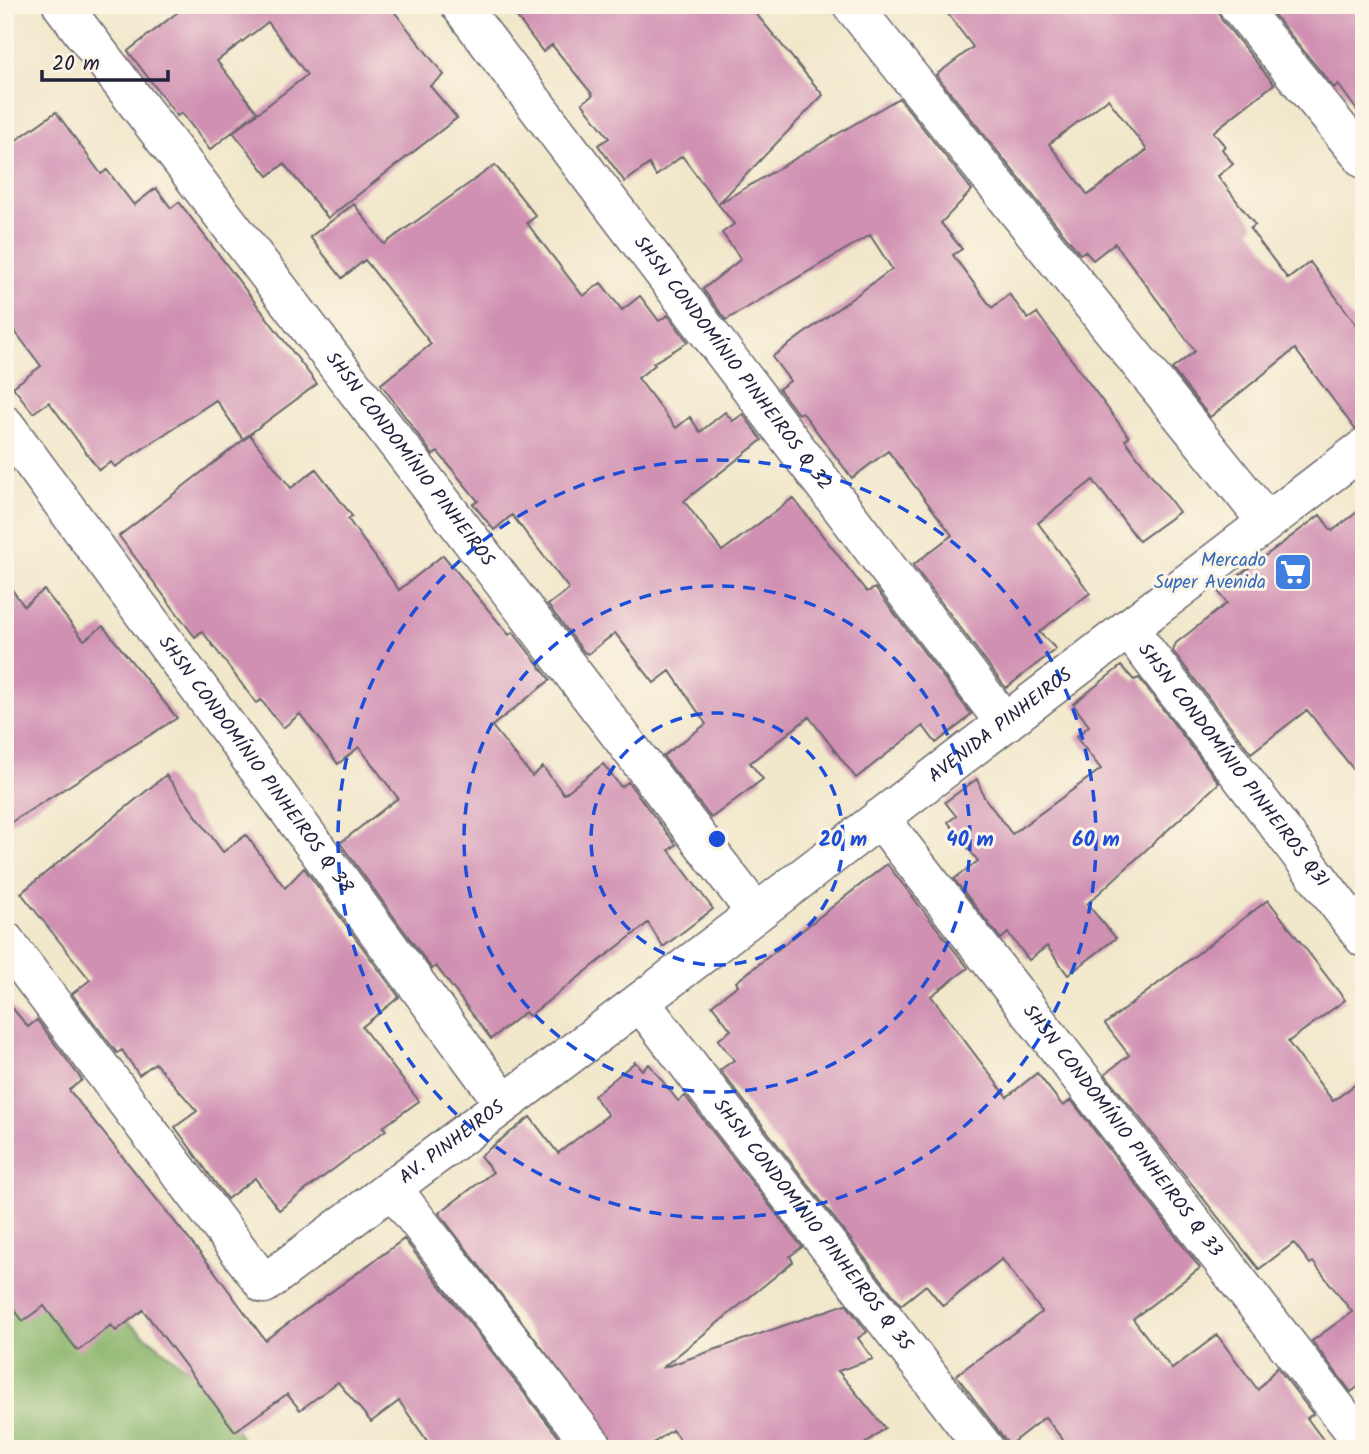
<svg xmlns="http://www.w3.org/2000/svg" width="1369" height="1454" viewBox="0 0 1369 1454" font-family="Kalam,sans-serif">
	<rect width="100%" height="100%" fill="#fcf5e5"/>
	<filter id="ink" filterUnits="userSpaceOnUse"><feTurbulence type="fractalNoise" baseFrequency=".0143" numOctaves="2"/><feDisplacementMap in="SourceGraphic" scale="14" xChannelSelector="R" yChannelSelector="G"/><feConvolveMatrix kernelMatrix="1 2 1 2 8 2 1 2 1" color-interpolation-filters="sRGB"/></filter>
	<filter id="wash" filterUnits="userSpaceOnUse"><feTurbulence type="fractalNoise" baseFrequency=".00686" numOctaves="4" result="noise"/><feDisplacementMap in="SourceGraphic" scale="28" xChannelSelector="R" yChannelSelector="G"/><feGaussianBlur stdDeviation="1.57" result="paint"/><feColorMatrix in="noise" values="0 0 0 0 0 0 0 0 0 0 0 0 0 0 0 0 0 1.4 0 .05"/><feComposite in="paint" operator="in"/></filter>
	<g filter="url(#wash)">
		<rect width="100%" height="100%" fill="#f1e7cb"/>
		<path fill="#8ab56c" stroke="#566c54" stroke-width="2" d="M 5,1225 L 210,1387 L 248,1449 L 5,1449 Z"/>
		<g id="blocks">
			<path fill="#d090b2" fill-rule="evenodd" d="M 187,5 L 389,5 L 444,75 L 430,86 L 457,118 L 328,218 L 284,164 L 268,176 L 233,132 L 307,75 L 268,22 L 217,61 L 257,112 L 210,150 L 182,113 L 177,116 L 128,51 Z
				M 508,5 L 749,5 L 823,95 L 718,204 L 682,156 L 656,176 L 649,164 L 625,182 L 598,145 L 609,138 L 582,103 L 593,95 L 552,45 L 543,52 Z
				M 941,5 L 1217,5 L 1221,19 L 1274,84 L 1213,132 L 1225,146 L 1222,149 L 1233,164 L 1218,176 L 1255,225 L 1250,229 L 1288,279 L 1310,262 L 1364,335 L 1364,427 L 1355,429 L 1295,349 L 1210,417 L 1172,369 L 1195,351 L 1115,243 L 1093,260 L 1085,251 L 1080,254 L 936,75 L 973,47 ZM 1108,99 L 1147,150 L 1088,195 L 1049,144 Z
				M 1266,5 L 1364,5 L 1364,120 L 1338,84 L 1334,88 Z
				M 899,98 L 972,190 L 941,223 L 962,249 L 953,255 L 992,308 L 1009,294 L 1028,319 L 1037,313 L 1129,437 L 1125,440 L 1179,512 L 1139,541 L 1093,480 L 1038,523 L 1090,593 L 1039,632 L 1056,649 L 1006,688 L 913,565 L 952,535 L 888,451 L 852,478 L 802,412 L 798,414 L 779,389 L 790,381 L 772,357 L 892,269 L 870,235 L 726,320 L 703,289 L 741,259 L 722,233 L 734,224 L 718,204 Z
				M 56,112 L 101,174 L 107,170 L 134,205 L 156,188 L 171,208 L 179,202 L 317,384 L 243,439 L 216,400 L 115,467 L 111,462 L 99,470 L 49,402 L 33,413 L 13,387 L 41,366 L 5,318 L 5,148 Z
				M 495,165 L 536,216 L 527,223 L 583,296 L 601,283 L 622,310 L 640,296 L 659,321 L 668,315 L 688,342 L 653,363 L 655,365 L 638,378 L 676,428 L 690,417 L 700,432 L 725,412 L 733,421 L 743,414 L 762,440 L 684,501 L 722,551 L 793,498 L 867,592 L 875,588 L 971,714 L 963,722 L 936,743 L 923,726 L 856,778 L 809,717 L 750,763 L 763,779 L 711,818 L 663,756 L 706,724 L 670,671 L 654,683 L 615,633 L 588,654 L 584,652 L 548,605 L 569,589 L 512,515 L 494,530 L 473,504 L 478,501 L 438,452 L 433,455 L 381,384 L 431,344 L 365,260 L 342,278 L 310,237 L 354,204 L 384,244 Z
				M 250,435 L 291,488 L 316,469 L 352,516 L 348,519 L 399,590 L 443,555 L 509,635 L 513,632 L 550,680 L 492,726 L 532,776 L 543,767 L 564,794 L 603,764 L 621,787 L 628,782 L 676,845 L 669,850 L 713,909 L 663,947 L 648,923 L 529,1016 L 525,1012 L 491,1039 L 436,966 L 432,969 L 340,843 L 398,798 L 359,747 L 338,764 L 300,714 L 283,728 L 261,700 L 256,703 L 202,631 L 195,637 L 119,536 Z
				M 1364,507 L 1364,783 L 1307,710 L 1251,753 L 1173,651 L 1176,643 L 1227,603 L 1218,591 L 1320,515 L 1332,531 Z
				M 5,580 L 24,606 L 44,590 L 84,640 L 103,626 L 177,718 L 5,826 Z
				M 1121,666 L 1134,680 L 1139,678 L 1219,783 L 1087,904 L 1116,938 L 1068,975 L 1047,946 L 1029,960 L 1008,933 L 1001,939 L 954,879 L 978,861 L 948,822 L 956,816 L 945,802 L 977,779 L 984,797 L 1012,834 L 1101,769 L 1076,737 L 1089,726 L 1073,704 Z
				M 166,775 L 223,852 L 246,835 L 285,888 L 304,868 L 399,997 L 362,1027 L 419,1101 L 383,1127 L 386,1130 L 279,1210 L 255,1178 L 227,1199 L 175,1127 L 197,1111 L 155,1063 L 139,1075 L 122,1050 L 117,1053 L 72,994 L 90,980 L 21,893 Z
				M 887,864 L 968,968 L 931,996 L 1007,1097 L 1037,1073 L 1063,1106 L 1071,1100 L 1200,1268 L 1133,1319 L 1172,1369 L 1217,1335 L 1258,1390 L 1277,1367 L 1313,1414 L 1307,1418 L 1330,1449 L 1070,1449 L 1045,1417 L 1009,1445 L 956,1375 L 1042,1312 L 1002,1259 L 943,1306 L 926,1285 L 901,1305 L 720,1070 L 734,1060 L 718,1040 L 731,1030 L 712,1005 L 738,985 L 736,982 Z
				M 1268,900 L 1345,1000 L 1288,1042 L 1333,1101 L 1364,1078 L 1364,1382 L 1351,1392 L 1312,1341 L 1352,1312 L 1313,1262 L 1310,1264 L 1294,1243 L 1259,1269 L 1105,1074 L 1129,1055 L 1105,1024 Z
				M 5,999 L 28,1027 L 37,1020 L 82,1080 L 69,1090 L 212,1268 L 265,1340 L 404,1239 L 560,1439 L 547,1449 L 433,1449 L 399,1401 L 371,1422 L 338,1382 L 300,1410 L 287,1394 L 235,1431 L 143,1310 L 116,1331 L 111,1325 L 78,1351 L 44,1306 L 23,1321 L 5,1298 Z
				M 635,1062 L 642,1070 L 649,1064 L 678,1101 L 685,1096 L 802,1247 L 790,1256 L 793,1262 L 662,1368 L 846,1304 L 867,1332 L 858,1338 L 873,1359 L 838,1371 L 885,1428 L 858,1449 L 688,1449 L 672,1430 L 645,1449 L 619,1449 L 439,1213 L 493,1172 L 480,1156 L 530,1117 L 558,1153 L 608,1115 L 594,1096 Z"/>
		</g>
	</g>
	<g filter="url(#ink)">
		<use href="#blocks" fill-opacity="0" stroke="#6a676d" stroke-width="2"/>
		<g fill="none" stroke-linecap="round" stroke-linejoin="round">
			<defs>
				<g id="minor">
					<path id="s1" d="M 62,5 L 756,913"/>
					<path id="s2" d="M 460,5 L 1005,723"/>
					<path d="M 852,5 L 1267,522"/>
					<path d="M 1238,5 L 1364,159"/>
					<path id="s3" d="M 5,425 L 504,1103"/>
					<path id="s4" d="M 1128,628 L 1364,938"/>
					<path id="s5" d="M 880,818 L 1364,1444"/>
					<path id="s6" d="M 5,941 L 264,1284 L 640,1002 L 1364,448"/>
					<path id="s7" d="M 640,1002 L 985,1449"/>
					<path d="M 392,1188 L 595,1449"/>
				</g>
			</defs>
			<use href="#minor" stroke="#6a676d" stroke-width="41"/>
			<use href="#minor" stroke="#fff" stroke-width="38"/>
		</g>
	</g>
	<g fill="none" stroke="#1d4ed8" stroke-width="3.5" stroke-dasharray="12 9">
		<circle cx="717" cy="839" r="126"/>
		<circle cx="717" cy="839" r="253"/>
		<circle cx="717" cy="839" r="379"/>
	</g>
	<defs>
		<symbol id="supermarket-square" viewBox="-11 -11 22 22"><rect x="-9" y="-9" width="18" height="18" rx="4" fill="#3f7fe0" stroke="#fcf5e5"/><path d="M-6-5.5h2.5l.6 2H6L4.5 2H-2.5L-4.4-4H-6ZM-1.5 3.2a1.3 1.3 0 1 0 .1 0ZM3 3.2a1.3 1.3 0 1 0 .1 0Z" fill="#fff"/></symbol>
	</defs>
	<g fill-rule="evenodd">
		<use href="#supermarket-square" x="1271" y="550" width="44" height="44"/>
	</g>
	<g text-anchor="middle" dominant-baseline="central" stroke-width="6" stroke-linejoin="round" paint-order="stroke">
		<g font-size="19" fill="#22223b" stroke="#fcf5e5">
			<text stroke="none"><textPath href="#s2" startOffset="450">SHSN CONDOMÍNIO PINHEIROS Q 32</textPath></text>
			<text stroke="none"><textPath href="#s1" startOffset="572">SHSN CONDOMÍNIO PINHEIROS</textPath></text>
			<text stroke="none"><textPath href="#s6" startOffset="1354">AVENIDA PINHEIROS</textPath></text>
			<text stroke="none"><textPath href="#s3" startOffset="422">SHSN CONDOMÍNIO PINHEIROS Q 38</textPath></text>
			<text stroke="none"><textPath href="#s4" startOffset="173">SHSN CONDOMÍNIO PINHEIROS Q31</textPath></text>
			<text stroke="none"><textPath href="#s5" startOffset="396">SHSN CONDOMÍNIO PINHEIROS Q 33</textPath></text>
			<text stroke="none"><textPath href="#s6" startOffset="665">AV. PINHEIROS</textPath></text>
			<text stroke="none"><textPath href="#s7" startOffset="282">SHSN CONDOMÍNIO PINHEIROS Q 35</textPath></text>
		</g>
		<g font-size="19" fill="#366cbe" stroke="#fcf5e5" text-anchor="end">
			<text x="1266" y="561">Mercado<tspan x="1266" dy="22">Super Avenida</tspan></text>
		</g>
	</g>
	<circle cx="717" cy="839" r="10" fill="#1d4ed8" stroke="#fcf5e5" stroke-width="3.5"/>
	<g font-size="21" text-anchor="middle" font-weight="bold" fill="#1d4ed8" stroke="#fcf5e5" stroke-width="6" stroke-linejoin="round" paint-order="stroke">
		<text x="843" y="846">20 m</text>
		<text x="970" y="846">40 m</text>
		<text x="1096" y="846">60 m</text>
	</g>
	<rect width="1369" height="1454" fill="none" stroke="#fcf5e5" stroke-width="28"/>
	<path d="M42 70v10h126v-10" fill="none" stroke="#22223b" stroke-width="3.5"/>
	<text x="52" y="70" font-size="21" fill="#22223b" stroke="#fcf5e5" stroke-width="5" paint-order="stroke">20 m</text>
</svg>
